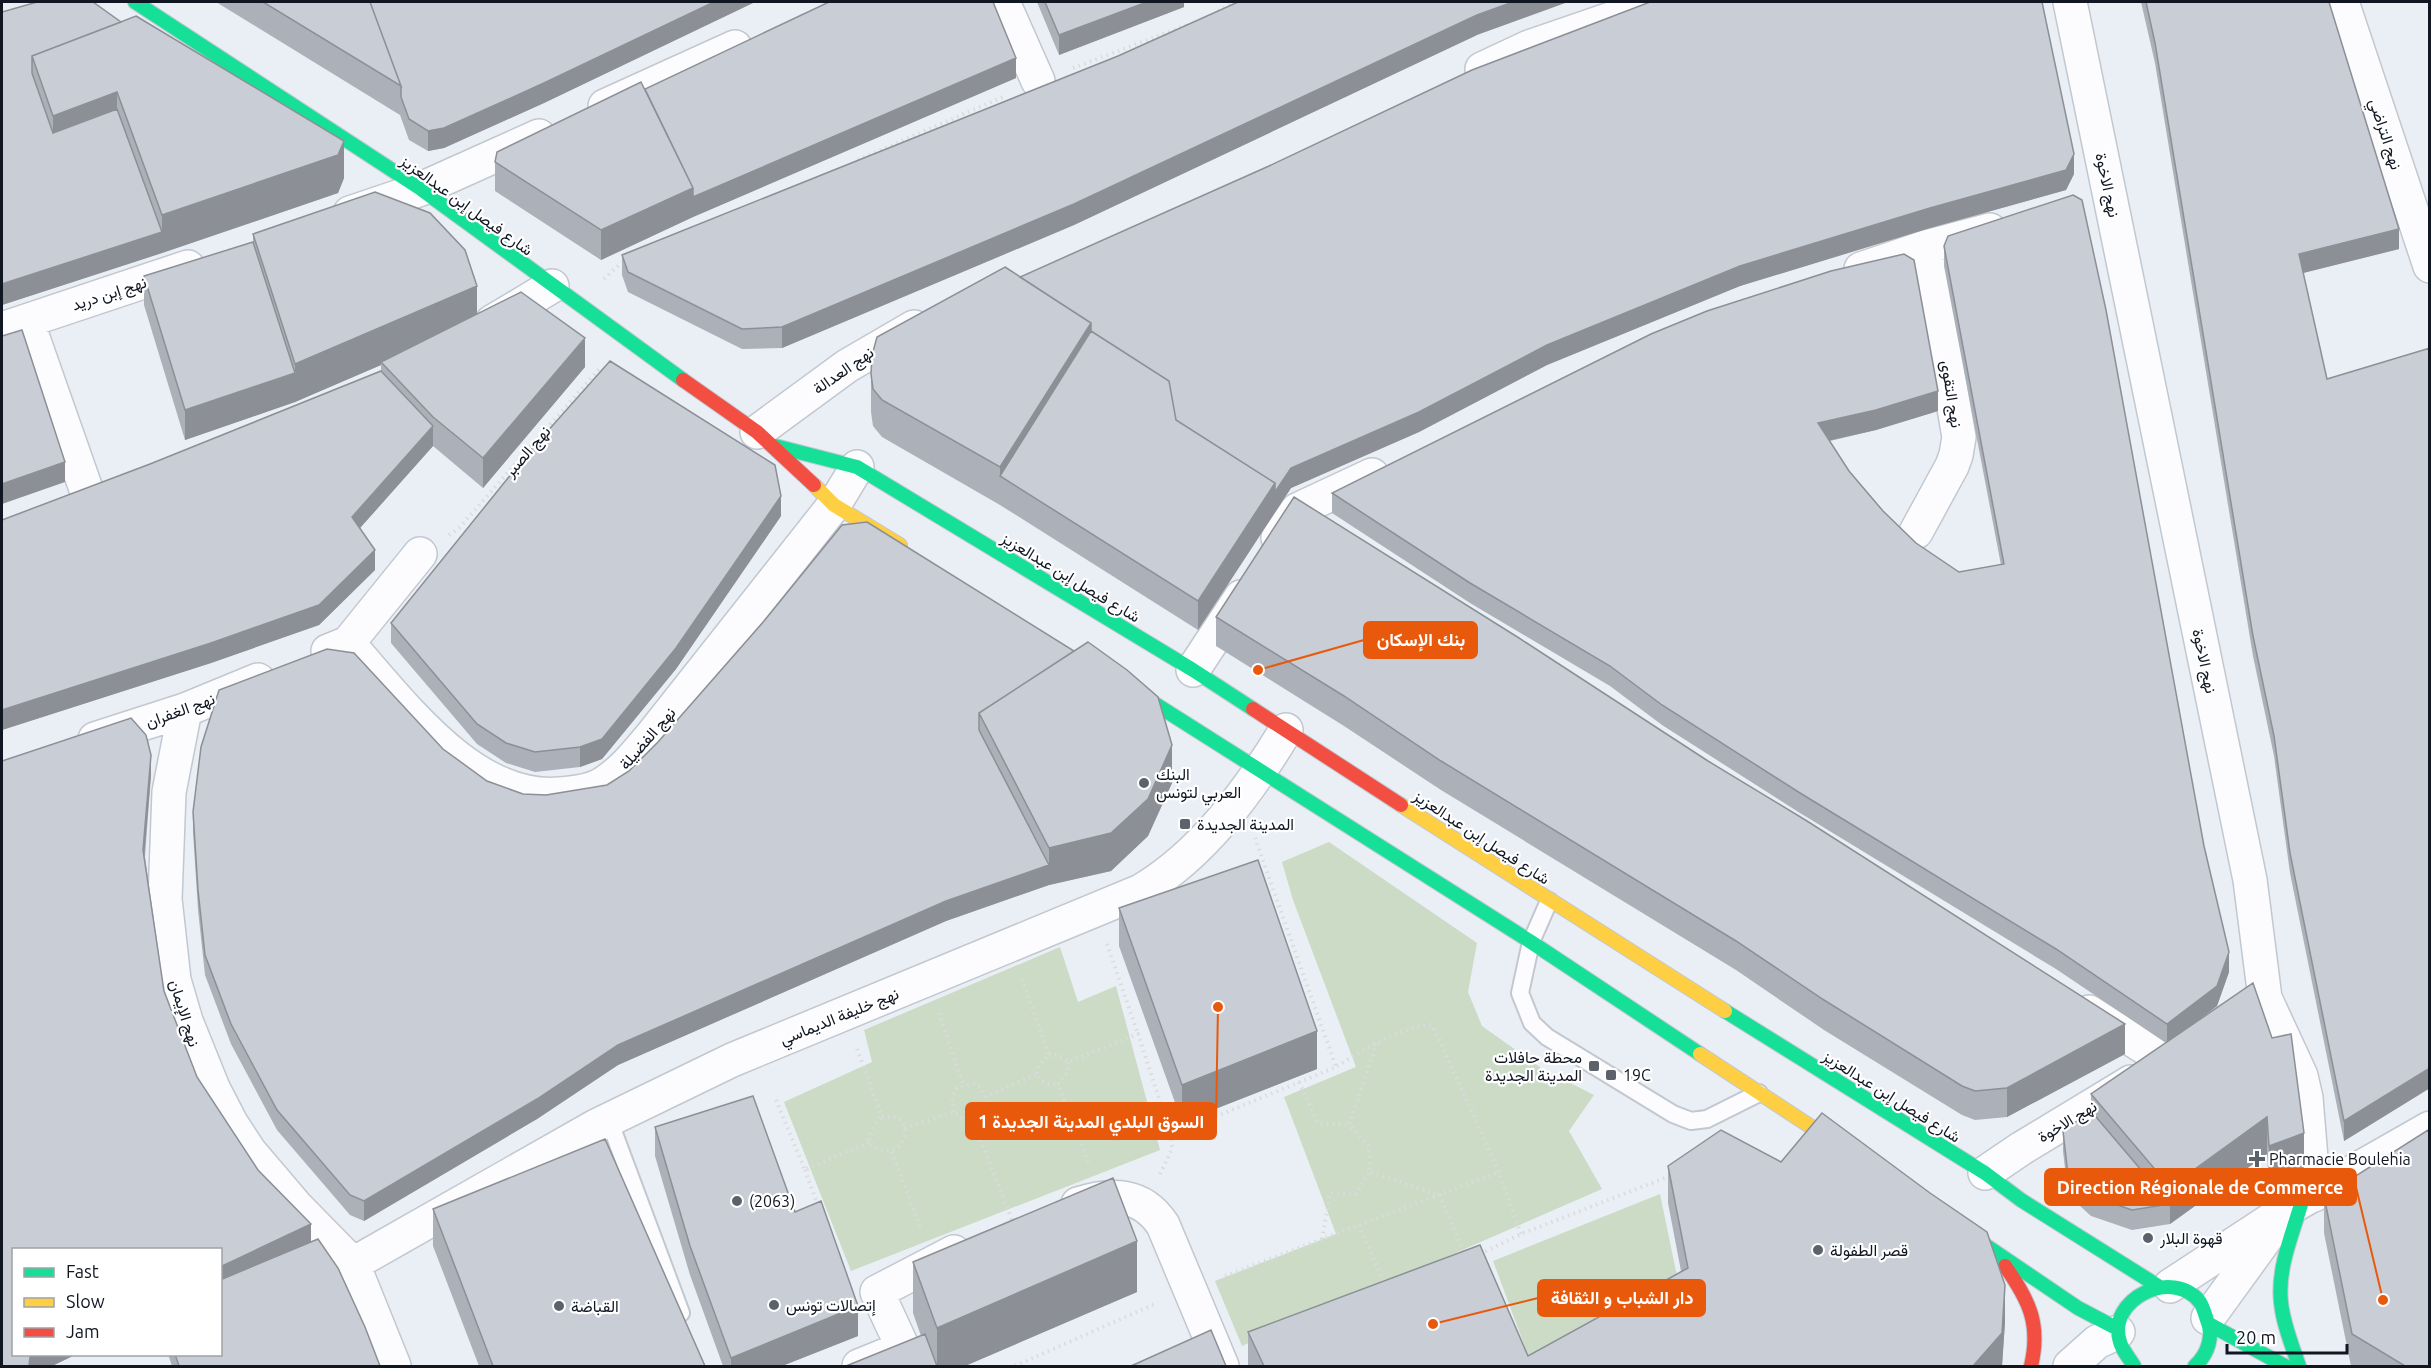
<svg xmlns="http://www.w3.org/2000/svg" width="2431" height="1368" viewBox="0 0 2431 1368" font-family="Ubuntu,Vazirmatn,sans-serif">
	<rect width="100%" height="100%" fill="#eaeef5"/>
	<path fill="#ccdbc5" d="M 1329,842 L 1477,943 L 1468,992 L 1482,1026 L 1541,1068 L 1594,1095 L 1569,1131 L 1602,1189 L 1242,1346 L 1215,1281 L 1336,1234 L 1284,1097 L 1356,1067 L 1293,900 L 1282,862 Z
		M 1060,947 L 1078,1002 L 1116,986 L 1160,1150 L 851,1271 L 784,1102 L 872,1062 L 864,1030 Z
		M 1660,1194 L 1683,1305 L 1532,1366 L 1493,1261 Z"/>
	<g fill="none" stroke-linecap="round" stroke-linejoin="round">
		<defs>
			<path id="lane" d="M 1549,901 L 1531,942 L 1520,993 L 1532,1023 L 1547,1037 L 1673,1114 L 1691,1121 L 1707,1119 L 1759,1093
				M 609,1120 L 681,1313"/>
			<path id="street" d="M 1003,2 L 1038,81
				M 2070,2 L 2250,880 L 2265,998 L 2221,1027
				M 2342,2 L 2430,266
				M 1482,69 L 1529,47 L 1660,2
				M 605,106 L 735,47
				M 350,213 L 421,189 L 539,136
				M 1861,269 L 1926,247 L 1990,230
				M 27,321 L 86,489
				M 492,322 L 552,286
				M 2,329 L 188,267
				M 757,432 L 847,366 L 914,327
				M 1916,532 L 1952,466 L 1956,455 L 1959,437 L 1926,247
				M 1278,538 L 1297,510 L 1372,475
				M 348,643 C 401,702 472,802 560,794 C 575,793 592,791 604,783 C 624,770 638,752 653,734 L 834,505 L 857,467
				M 328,651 L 348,643 L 420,554
				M 1193,670 L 1241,597
				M 185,710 L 169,792 L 165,899 L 174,980 L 186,1021 L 213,1088 L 231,1123 L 250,1152 L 296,1206 L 353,1264 L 394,1366
				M 95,739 L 185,710 L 258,680
				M 2265,998 L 2301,1076 L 2306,1098 L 2314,1195
				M 2089,1012 L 2166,1061
				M 1985,1173 L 2022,1148 L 2131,1082
				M 1078,1204 C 1112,1193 1142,1193 1163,1225 L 1222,1366
				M 353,1264 L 596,1126 L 732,1060 L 1141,891 C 1203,854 1249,791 1286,730
				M 2170,1286 L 2286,1210 L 2430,1128
				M 2208,1318 L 2274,1227
				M 859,1366 L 903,1348 L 877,1292 L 954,1252
				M 2070,1366 L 2097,1342 L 2118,1332"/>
			<path id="fast" d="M 135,2 L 421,189 L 683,380
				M 775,446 L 857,467 L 1193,670 L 1253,709
				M 1122,683 L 1531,942 L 1700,1054
				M 1725,1011 L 1985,1173 L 2021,1200 L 2158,1286
				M 1957,1226 L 2078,1308 L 2118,1329
				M 2209,1324 L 2285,1366
				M 2134,1366 C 2130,1359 2122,1350 2120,1342 C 2106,1299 2173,1267 2200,1302 C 2203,1307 2205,1314 2207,1320 C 2214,1336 2208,1354 2195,1366
				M 2299,1366 C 2292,1345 2283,1324 2281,1302 C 2277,1268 2293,1233 2302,1201"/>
			<path id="slow" d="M 814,485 L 834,505 L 900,545
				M 1401,805 L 1725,1011
				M 1700,1054 L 1848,1151"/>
			<path id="jam" d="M 683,380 L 757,432 L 814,485
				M 1253,709 L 1401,805
				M 2005,1266 C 2029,1300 2041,1324 2031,1366"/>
		</defs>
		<use href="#lane" stroke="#c2c8d0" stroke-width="20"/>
		<use href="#street" stroke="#c2c8d0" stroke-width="36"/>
		<use href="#fast" stroke="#c2c8d0" stroke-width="16"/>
		<use href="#slow" stroke="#c2c8d0" stroke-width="16"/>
		<use href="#jam" stroke="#c2c8d0" stroke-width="16"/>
		<path stroke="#dadbdd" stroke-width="4" stroke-dasharray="1.5 4.5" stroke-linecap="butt" d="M 1218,11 L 1236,2
			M 1073,68 L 1190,24
			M 858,160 L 1005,96
			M 604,279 L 619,265 L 626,262
			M 449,535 L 459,528 L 601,367
			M 1107,944 L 1138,1034
			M 1022,979 L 1049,1055 L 1039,1065 L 1037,1074
			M 939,1013 L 964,1086
			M 1377,1043 L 1349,1125 L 1369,1146 L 1369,1172 L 1440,1195 L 1464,1254
			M 857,1049 L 882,1117
			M 1049,1055 L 1058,1055 L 1068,1062 L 1138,1034 L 1171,1135
			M 1068,1062 L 1068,1072 L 1058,1084 L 1088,1162
			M 1337,1066 C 1366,1049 1396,1029 1430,1025 L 1433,1026 L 1499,1172 L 1521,1234
			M 1299,1082 L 1318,1123 L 1349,1125
			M 985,1097 L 1037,1074 C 1041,1084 1047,1084 1058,1084
			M 776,1100 L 805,1170 L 869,1142
			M 954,1112 L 952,1097 L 957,1088 L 974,1084 L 980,1087 L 985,1097 L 984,1111 L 972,1117
			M 882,1117 C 888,1117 896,1116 901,1120 C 914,1132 895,1168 869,1142 C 870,1131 874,1124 882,1117 Z
			M 905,1128 L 954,1112 L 962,1118 L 972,1117 L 1013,1223
			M 892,1152 L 920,1227
			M 805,1170 L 818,1206
			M 1160,1174 L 1172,1149 L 1171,1135 L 1336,1067 L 1255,838
			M 1359,1225 L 1385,1285
			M 1322,1239 L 1330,1193 L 1356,1194 L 1369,1172
			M 1480,1254 L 1521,1234 L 1670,1176
			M 1225,1276 L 1499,1172
			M 1015,1366 L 1157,1303"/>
		<use href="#lane" stroke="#fcfcfe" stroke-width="16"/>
		<use href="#street" stroke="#fcfcfe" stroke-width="33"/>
		<use href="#fast" stroke="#16e098" stroke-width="14"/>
		<use href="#slow" stroke="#ffcf43" stroke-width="14"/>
		<use href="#jam" stroke="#f24e42" stroke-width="14"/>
	</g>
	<path fill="#acb0b8" d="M 216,2 L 755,2 L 544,103 L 444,148 L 428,151 L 409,140 L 400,115 Z
		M 1037,2 L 1184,2 L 1184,7 L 1059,55 Z
		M 2141,2 L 2329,2 L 2399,249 L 2303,273 L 2327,379 L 2430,348 L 2430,1088 L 2344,1141 L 2290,873 L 2274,756 L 2253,656 L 2155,63 Z
		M 2,12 L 121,22 L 344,178 L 338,193 L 162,253 L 2,305 Z
		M 1477,35 L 1074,225 L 782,348 L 742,349 L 628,292 L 622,275 L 622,255 Z
		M 1016,78 L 693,217 L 601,260 L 495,191 L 495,162 L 645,89 Z
		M 2074,174 L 2066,190 L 1930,228 L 1740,286 L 1547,365 L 1419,432 L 1291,488 L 1198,630 L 1000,505 L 882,437 L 873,426 L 871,412 L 871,374 L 1020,277 Z
		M 253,234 L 477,314 L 585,367 L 483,488 L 433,446 L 360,528 L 375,570 L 319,625 L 211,663 L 2,730 L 2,520 L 150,464 L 381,371 L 381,365 L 295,402 L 185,440 L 144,305 L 144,276 L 253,242 Z
		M 1944,246 L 2204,846 L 2229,972 L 2217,1006 L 2196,1022 L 2304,1171 L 2269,1183 L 2267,1154 L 2170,1224 L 2132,1230 L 2091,1216 L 2068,1195 L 2063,1151 L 2063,1131 L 2091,1111 L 2091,1094 L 2166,1043 L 2056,969 L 1800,813 L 1662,725 L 1610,686 L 1470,603 L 1332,513 L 1332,493 L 1938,411 L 1876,430 L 1830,441 L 1849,471 L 1883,511 L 1916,543 L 1959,572 L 2001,565 L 1944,266 Z
		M 781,516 L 676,669 L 602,759 L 580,767 L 535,772 L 506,763 L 477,744 L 391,643 L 391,623 Z
		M 1216,617 L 2125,1054 L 2007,1117 L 1975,1120 L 1962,1115 L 1824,1030 L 1736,970 L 1441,790 L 1344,726 L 1216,646 Z
		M 764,621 L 1172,783 L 1148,836 L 1111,871 L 1049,885 L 946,921 L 618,1065 L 537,1119 L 364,1221 L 350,1215 L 277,1130 L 231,1044 L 205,975 L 198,910 L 193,832 L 193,812 L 443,749 L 487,781 L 523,794 L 546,795 L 607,785 L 629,771 L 658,742 Z
		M 131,718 L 146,735 L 151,755 L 151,775 L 145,857 L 164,991 L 197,1077 L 258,1170 L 311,1224 L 311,1242 L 318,1239 L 338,1268 L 365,1327 L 380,1366 L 172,1366 L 168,1354 L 220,1354 L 220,1250 L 14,1250 L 14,1354 L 77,1354 L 52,1366 L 2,1366 L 2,761 Z
		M 1119,908 L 1317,1069 L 1182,1122 L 1119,946 Z
		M 655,1127 L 795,1212 L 858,1336 L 782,1366 L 723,1366 L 690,1275 L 655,1156 Z
		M 1668,1166 L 2005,1322 L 2002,1366 L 1248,1366 L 1248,1332 L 1528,1356 L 1681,1271 L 1668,1203 Z
		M 2324,1196 L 2430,1366 L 2351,1366 L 2324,1233 Z
		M 433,1209 L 705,1366 L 479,1366 L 433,1246 Z
		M 913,1262 L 1137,1292 L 965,1366 L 846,1366 L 921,1336 L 913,1313 Z"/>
	<path fill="#8c9096" d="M 714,2 L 755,2 L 544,103 L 444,148 L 428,151 L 428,131 Z
		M 1147,2 L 1184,2 L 1184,7 L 1059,55 L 1059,35 Z
		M 1513,2 L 1568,2 L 1477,35 L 1074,225 L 782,348 L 782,327 L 1477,15 Z
		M 1016,58 L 1016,78 L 693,217 L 601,260 L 601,230 L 693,188 Z
		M 117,92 L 117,129 L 53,153 L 53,116 Z
		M 344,141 L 344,178 L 338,193 L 162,253 L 2,305 L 2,284 L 162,232 L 162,215 Z
		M 2074,154 L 2074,174 L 2066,190 L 1930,228 L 1740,286 L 1547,365 L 1419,432 L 1291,488 L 1198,630 L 1198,601 L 1275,483 L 1291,468 L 1547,345 L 1740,266 Z
		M 2399,229 L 2399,249 L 2299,274 L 2299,254 Z
		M 477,286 L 477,323 L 381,362 L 381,365 L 295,402 L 185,440 L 185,410 L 295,373 L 295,364 Z
		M 1091,323 L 1091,360 L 1000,476 L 1000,467 Z
		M 585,338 L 585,367 L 483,488 L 483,458 Z
		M 1938,391 L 1938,411 L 1876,430 L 1818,443 L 1818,423 Z
		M 433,426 L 433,446 L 352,537 L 352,517 Z
		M 65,462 L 65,482 L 2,504 L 2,484 Z
		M 781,496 L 781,516 L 676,669 L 602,759 L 580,767 L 580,747 Z
		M 375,550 L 375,570 L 319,625 L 211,663 L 2,730 L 2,710 Z
		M 1172,745 L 1172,783 L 1148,836 L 1111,871 L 1049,885 L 946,921 L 618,1065 L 537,1119 L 364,1221 L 364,1201 L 618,1045 L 946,901 L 1049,865 L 1049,848 Z
		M 151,755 L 151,775 L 143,870 L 143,850 Z
		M 2229,952 L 2229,972 L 2217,1006 L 2167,1044 L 2167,1024 Z
		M 2125,1024 L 2125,1054 L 2007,1117 L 2007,1088 Z
		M 1317,1031 L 1317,1069 L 1182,1122 L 1182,1085 Z
		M 2430,1068 L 2430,1088 L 2344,1141 L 2344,1121 Z
		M 2267,1117 L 2267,1154 L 2170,1224 L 2170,1187 Z
		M 2304,1133 L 2304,1171 L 2269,1183 L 2269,1146 Z
		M 311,1224 L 311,1244 L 220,1287 L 220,1267 Z
		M 1137,1241 L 1137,1292 L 965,1366 L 937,1366 L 937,1328 Z
		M 2005,1285 L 2005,1322 L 2002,1366 L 1973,1366 Z
		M 858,1306 L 858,1336 L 782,1366 L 731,1366 L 731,1358 Z
		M 35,1354 L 77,1354 L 52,1366 L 29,1366 L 30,1357 Z"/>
	<path fill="#c8cdd6" stroke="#8c9096" stroke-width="1.5" d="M 37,2 L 93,2 L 121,22 L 32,56 L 32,73 L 53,133 L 117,109 L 162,232 L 2,284 L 2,12 Z
		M 263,2 L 370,2 L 401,86 Z
		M 370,2 L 714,2 L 544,83 L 444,128 L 428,131 L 409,119 L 401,97 L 401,86 Z
		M 829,2 L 993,2 L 1016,58 L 693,197 L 693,188 L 645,89 Z
		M 1045,2 L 1147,2 L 1059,35 Z
		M 1238,2 L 1513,2 L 1477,15 L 1074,204 L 782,327 L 742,329 L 628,272 L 622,255 L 1118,56 Z
		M 1650,2 L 2042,2 L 2074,154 L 2066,170 L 1930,208 L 1740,266 L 1547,345 L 1419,412 L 1291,468 L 1275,492 L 1275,483 L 1176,420 L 1169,381 L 1091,331 L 1091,323 L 1020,277 L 1269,166 L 1472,70 Z
		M 2146,2 L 2329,2 L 2399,229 L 2299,254 L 2327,379 L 2430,348 L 2430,1068 L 2344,1121 L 2290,853 L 2274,736 L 2253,636 L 2155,43 Z
		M 136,16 L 344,141 L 338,155 L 162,215 L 117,92 L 53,116 L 32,56 Z
		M 641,82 L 693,188 L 601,230 L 495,162 L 497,152 Z
		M 375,192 L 430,213 L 465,250 L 477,286 L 295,364 L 253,234 Z
		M 2073,195 L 2082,200 L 2106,310 L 2204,846 L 2229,952 L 2217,986 L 2167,1024 L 2056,949 L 1800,793 L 1662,705 L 1610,666 L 1470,583 L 1332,493 L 1651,334 L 1707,311 L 1831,271 L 1904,254 L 1914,260 L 1938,391 L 1876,410 L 1818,423 L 1849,471 L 1883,511 L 1916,543 L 1959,572 L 2004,564 L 1944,246 L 1948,236 Z
		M 253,242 L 295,373 L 185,410 L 144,276 Z
		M 1005,267 L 1091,323 L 1000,467 L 882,400 L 873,389 L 871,374 L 872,355 L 877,337 Z
		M 521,292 L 585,338 L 483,458 L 433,417 L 381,362 Z
		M 22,330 L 65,462 L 2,484 L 2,336 Z
		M 1091,331 L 1169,381 L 1176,420 L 1275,483 L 1198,601 L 1000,476 Z
		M 610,361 L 775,465 L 781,496 L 676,648 L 602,739 L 580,747 L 535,752 L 506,743 L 477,724 L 391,623 L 529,452 Z
		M 381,371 L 433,426 L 352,517 L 375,550 L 319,605 L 211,643 L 2,710 L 2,520 L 150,464 Z
		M 1294,497 L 1519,638 L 1708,761 L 1807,821 L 2125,1024 L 2007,1088 L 1975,1091 L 1962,1086 L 1824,1000 L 1736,941 L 1441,761 L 1344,696 L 1216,617 Z
		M 867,522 L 1074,651 L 979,713 L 979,730 L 1049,865 L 946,901 L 618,1045 L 537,1099 L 364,1201 L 350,1195 L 277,1110 L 231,1024 L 205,955 L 198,890 L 193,812 L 201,747 L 219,690 L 327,649 L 354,653 L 443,749 L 487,781 L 523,794 L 546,795 L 607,785 L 629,771 L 658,742 L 764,621 L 842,525 Z
		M 1088,642 L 1127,670 L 1158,697 L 1172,745 L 1148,799 L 1111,833 L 1049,848 L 979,713 Z
		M 131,718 L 146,735 L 151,755 L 143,850 L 164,991 L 197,1077 L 258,1170 L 311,1224 L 220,1267 L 220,1250 L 14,1250 L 14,1354 L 35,1354 L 30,1357 L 29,1366 L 2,1366 L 2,761 Z
		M 1258,860 L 1317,1031 L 1182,1085 L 1119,908 Z
		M 2253,983 L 2272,1038 L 2291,1034 L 2304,1133 L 2269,1146 L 2267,1117 L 2170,1187 L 2091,1094 Z
		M 753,1096 L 795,1212 L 821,1201 L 858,1306 L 731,1358 L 690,1246 L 655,1127 Z
		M 2091,1111 L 2170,1204 L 2132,1210 L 2091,1196 L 2068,1175 L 2063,1131 Z
		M 1822,1113 L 1930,1193 L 1987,1232 L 2005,1285 L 2002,1333 L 1973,1366 L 1264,1366 L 1248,1332 L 1480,1245 L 1528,1356 L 1688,1268 L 1668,1166 L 1721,1130 L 1781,1162 Z
		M 2428,1130 L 2430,1133 L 2430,1366 L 2405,1366 L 2352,1334 L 2324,1196 Z
		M 605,1139 L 705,1366 L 493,1366 L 433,1209 Z
		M 1113,1178 L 1137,1241 L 937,1328 L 913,1262 Z
		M 318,1239 L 338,1268 L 365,1327 L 380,1366 L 179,1366 L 175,1354 L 220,1354 L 220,1280 Z
		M 1211,1330 L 1226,1366 L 1131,1366 Z
		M 925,1334 L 937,1366 L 846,1366 Z"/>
	<g fill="#5c626c" stroke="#fff" stroke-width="2">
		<circle cx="1144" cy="783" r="6"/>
		<rect x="1179" y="818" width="12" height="12" rx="3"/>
		<rect x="1588" y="1060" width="12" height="12" rx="3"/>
		<rect x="1605" y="1069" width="12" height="12" rx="3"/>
		<path d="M2254 1150h6v6h6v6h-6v6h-6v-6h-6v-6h6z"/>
		<circle cx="737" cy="1201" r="6"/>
		<circle cx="2148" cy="1238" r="6"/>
		<circle cx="1818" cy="1250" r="6"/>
		<circle cx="774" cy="1305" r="6"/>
		<circle cx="559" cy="1306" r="6"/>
	</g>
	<g text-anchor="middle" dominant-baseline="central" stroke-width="4.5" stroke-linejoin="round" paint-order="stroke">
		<g font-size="16" fill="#101622" stroke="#fff">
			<text transform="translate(2386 134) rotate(72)">نهج التراضي</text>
			<text transform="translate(2108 185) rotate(78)">نهج الاخوة</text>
			<text transform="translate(467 205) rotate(36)">شارع فيصل إبن عبدالعزيز</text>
			<text transform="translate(109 293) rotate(-18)">نهج إبن دريد</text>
			<text transform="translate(843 370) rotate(-35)">نهج العدالة</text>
			<text transform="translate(1952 394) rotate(81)">نهج التقوى</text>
			<text transform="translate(527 451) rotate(-49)">نهج الصبر</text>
			<text transform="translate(1071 577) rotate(31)">شارع فيصل إبن عبدالعزيز</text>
			<text transform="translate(2205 661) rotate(78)">نهج الاخوة</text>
			<text transform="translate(180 710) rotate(-20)">نهج الغفران</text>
			<text transform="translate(647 738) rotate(-49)">نهج الفضيلة</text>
			<text transform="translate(1482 837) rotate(33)">شارع فيصل إبن عبدالعزيز</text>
			<text transform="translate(185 1013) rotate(73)">نهج الإيمان</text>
			<text transform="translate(839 1016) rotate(-22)">نهج خليفة الديماسي</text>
			<text transform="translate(1892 1096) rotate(32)">شارع فيصل إبن عبدالعزيز</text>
			<text transform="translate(2067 1121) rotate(-31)">نهج الاخوة</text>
		</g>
		<g font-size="16" fill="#101622" stroke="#fff" text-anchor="start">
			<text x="1156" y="774">البنك<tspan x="1156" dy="18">العربي لتونس</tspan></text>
			<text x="1197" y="824">المدينة الجديدة</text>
			<text x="1582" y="1057" text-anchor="end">محطة حافلات<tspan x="1582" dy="18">المدينة الجديدة</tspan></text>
			<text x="1623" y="1075">19C</text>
			<text x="2269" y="1159">Pharmacie Boulehia</text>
			<text x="749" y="1201">(2063)</text>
			<text x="2160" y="1238">قهوة البلار</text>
			<text x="1830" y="1250">قصر الطفولة</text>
			<text x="786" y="1305">إتصالات تونس</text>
			<text x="571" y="1306">القباضة</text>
		</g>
	</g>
	<path fill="none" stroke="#e8590c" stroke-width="2" d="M1258 670L1364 640M1218 1007L1216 1121M2383 1300L2356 1187M1433 1324L1538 1298"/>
	<g fill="#e8590c" stroke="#fff" stroke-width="2">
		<circle cx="1258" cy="670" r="6"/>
		<circle cx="1218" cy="1007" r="6"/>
		<circle cx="2383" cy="1300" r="6"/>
		<circle cx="1433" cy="1324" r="6"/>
	</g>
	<g fill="#e8590c" stroke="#e8590c" stroke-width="2">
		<rect x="1364" y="622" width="113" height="36" rx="6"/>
		<rect x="966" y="1103" width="250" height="36" rx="6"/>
		<rect x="2045" y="1169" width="311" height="36" rx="6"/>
		<rect x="1538" y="1280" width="167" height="36" rx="6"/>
	</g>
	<g font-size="18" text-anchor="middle" font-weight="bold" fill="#fff">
		<text x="1421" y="646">بنك الإسكان</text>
		<text x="1091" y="1128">السوق البلدي المدينة الجديدة 1</text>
		<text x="2200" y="1194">Direction Régionale de Commerce</text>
		<text x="1622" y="1304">دار الشباب و الثقافة</text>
	</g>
	<rect width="2431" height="1368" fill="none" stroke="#101622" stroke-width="6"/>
	<rect x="12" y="1248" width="210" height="108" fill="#ffffff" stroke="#9fa2a7" stroke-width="1.5"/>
	<rect x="24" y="1268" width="30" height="9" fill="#16e098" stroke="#9fa2a7" stroke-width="1.5"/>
	<text x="66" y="1278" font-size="18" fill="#101622">Fast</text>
	<rect x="24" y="1298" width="30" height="9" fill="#ffcf43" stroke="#9fa2a7" stroke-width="1.5"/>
	<text x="66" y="1308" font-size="18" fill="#101622">Slow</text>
	<rect x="24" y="1328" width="30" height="9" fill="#f24e42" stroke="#9fa2a7" stroke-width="1.5"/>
	<text x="66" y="1338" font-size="18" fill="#101622">Jam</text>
	<path d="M2227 1344v9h120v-9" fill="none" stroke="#101622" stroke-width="3"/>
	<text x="2236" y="1344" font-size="18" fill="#101622" stroke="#ffffff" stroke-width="4.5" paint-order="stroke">20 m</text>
</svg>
